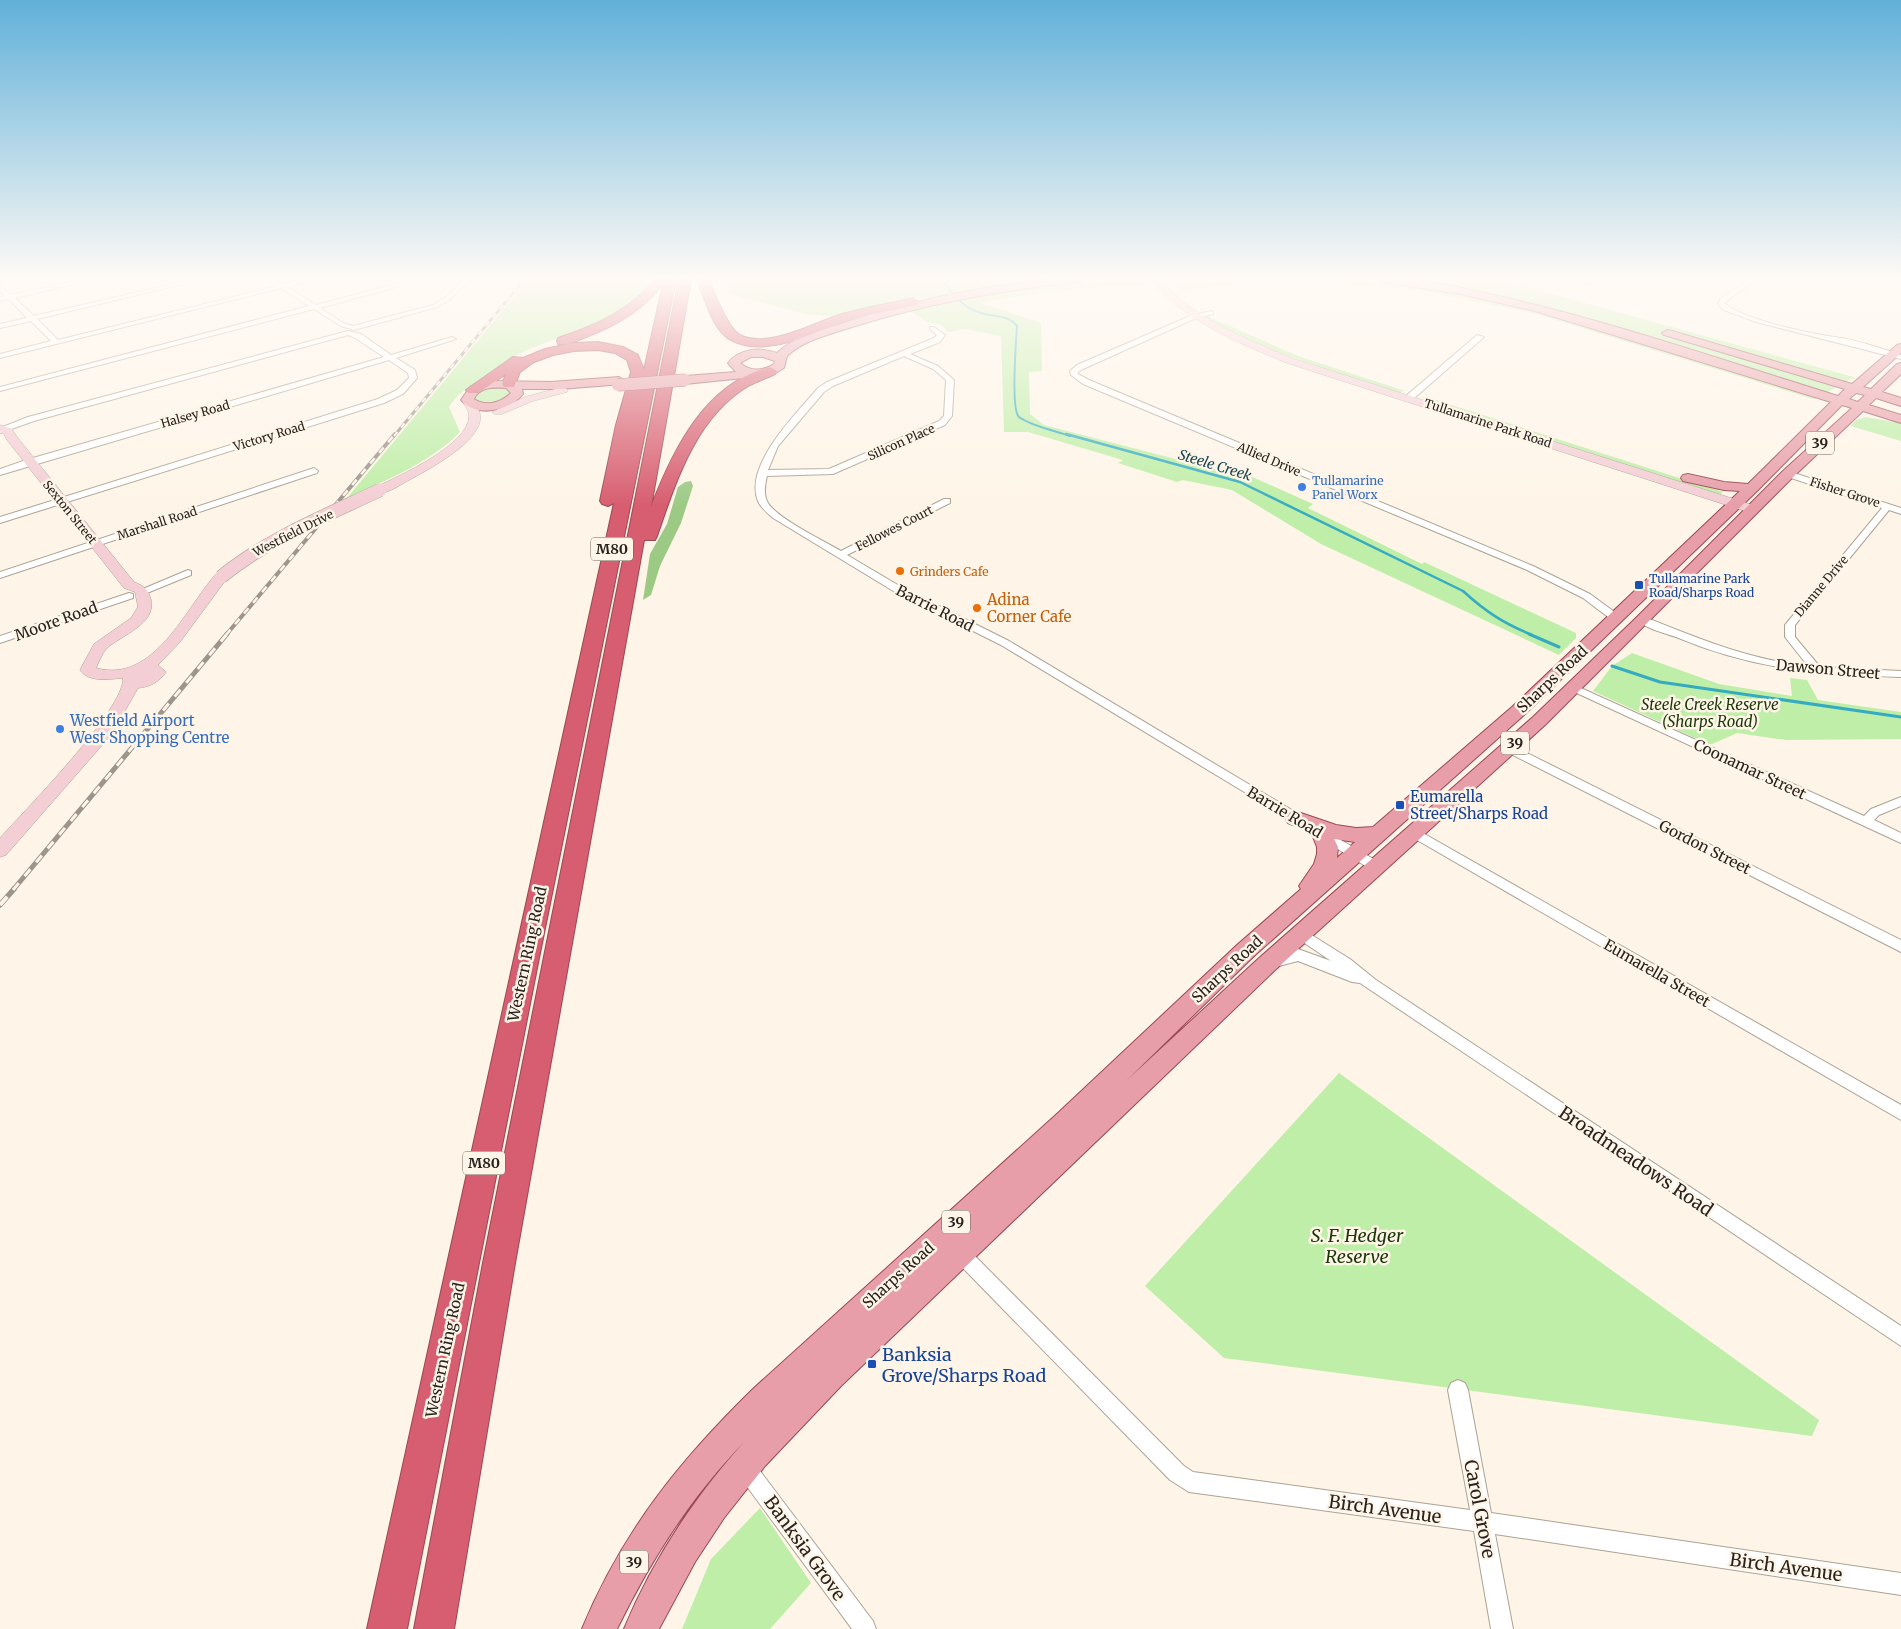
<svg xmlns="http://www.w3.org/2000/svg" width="1901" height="1629" viewBox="0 0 1901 1629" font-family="Merriweather,serif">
	<rect width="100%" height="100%" fill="#fef5e8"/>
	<path fill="#beeea7" d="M 529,279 L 652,279 C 626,320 574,331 532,348 C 516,354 500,365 486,375 C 470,388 461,389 449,407 L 460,432 C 431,462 385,481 347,498 Z
		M 727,279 L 1140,279 L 1152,285 C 1094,286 1038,291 981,303 L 1041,323 L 1042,371 L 1029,372 L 1030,414 L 1044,425 L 1222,471 L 1230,467 L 1313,504 L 1308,508 L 1422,564 L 1424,562 L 1576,633 L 1576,638 L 1559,655 L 1321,544 L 1232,490 L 1183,480 L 1177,482 L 1118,463 L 1123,460 L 1028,432 L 1004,432 L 1001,336 L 965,329 L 948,332 L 940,324 L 927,322 L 909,310 L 928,305 L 924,297 L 836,316 L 805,314 L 730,294 Z
		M 1169,279 L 1498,279 L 1857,378 L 1851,379 L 1815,399 L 1810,398 L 1536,314 L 1418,290 L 1280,280 L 1180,290 Z
		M 1207,316 L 1298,356 L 1405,391 L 1399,392 C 1348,376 1298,362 1250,340 C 1235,334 1218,327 1206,317 Z
		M 490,387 L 508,388 L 514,392 C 505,404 485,407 473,399 L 479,391 Z
		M 1427,397 L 1723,492 L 1718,496 L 1422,398 Z
		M 1866,417 L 1901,423 L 1901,441 L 1851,426 L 1856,420 Z
		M 1632,653 L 1719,684 L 1792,696 L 1790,678 L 1807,680 L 1818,700 L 1901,712 L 1901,739 L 1786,740 L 1737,733 L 1710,745 L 1593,691 L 1612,666 Z
		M 1339,1073 L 1819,1420 L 1812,1436 L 1224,1358 L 1145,1286 Z
		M 760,1508 L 811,1583 L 770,1629 L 682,1629 L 711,1559 Z"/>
	<path fill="#9cca85" d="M 691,481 L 693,486 L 681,523 L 660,566 L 651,595 L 643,600 L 650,554 L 667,524 L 678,487 L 685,482 Z"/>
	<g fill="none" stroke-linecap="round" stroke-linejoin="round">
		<path stroke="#35abc2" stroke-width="2" d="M 950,279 L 945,283 C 954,298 968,310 985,314 C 998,317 1008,315 1017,326 C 1016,340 1011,410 1019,417 C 1031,426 1056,431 1070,436"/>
		<path stroke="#35abc2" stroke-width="2.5" d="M 1066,434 L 1240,482 L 1463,591 C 1486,612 1503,623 1532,635"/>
		<path stroke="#35abc2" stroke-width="3" d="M 1529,634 L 1559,647
			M 1612,666 L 1660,682 L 1901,717"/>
		<defs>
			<path id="street" d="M 85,279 L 95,279 L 15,298 L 34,316 L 195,279 L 204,279 L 37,319 L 58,340 L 277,286 L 268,279 L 275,279 L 283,284 L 305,279 L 314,279 L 313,280 L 288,287 L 316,305 L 416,279 L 425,279 L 320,308 L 345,324 L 353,326 L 433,305 L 445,298 L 465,279 L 471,279 L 449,300 L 437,307 L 354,330 L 341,326 L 314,309 L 0,391 L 0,387 L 309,306 L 281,288 L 0,358 L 0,354 L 51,341 L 31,321 L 0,328 L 0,324 L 27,318 L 9,299 L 0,301 L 0,297 L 5,296 L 0,291 L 0,285 L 11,295 Z
				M 1566,279 L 1603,279 L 1589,284 Z
				M 1750,279 L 1757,279 L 1724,303 C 1746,321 1812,334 1841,338 C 1861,341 1882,349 1901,355 L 1901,359 L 1756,322 L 1724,310 L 1718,304 L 1720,299 Z
				M 1211,311 L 1213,312 L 1213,314 L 1194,319 L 1083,369 L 1078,372 L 1078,374 L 1089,380 L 1533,566 L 1590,594 L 1620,616 L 1621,618 L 1620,620 L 1612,620 L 1583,598 L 1527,570 L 1083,384 L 1071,375 L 1070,371 L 1077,365 L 1190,316 Z
				M 930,327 L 934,327 L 945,335 L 940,342 L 910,354 L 938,366 L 954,380 L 952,416 L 945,425 L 833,474 L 767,476 C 765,484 763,495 768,503 C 777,518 824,541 841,551 L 944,499 L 950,499 L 950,503 L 847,555 L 903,588 L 1009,641 L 1307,819 L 1309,822 L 1307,825 L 1299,825 L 1001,645 L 895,592 L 773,518 C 767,513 761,508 758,501 C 743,465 798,412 818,388 L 827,382 L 934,338 L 937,335 L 930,329 ZM 904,356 L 933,369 L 946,380 L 944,416 L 939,421 L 829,469 L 768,470 L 778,446 L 824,392 L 833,386 Z
				M 348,331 L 361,334 L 391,355 L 452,337 L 456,339 L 396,358 L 415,370 L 417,378 L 403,394 L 384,403 L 0,523 L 0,517 L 378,399 L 397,390 L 409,378 L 408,373 L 389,360 L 0,475 L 0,469 L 26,460 L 384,357 L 355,338 L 348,335 L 34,421 L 0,433 L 0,428 L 28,417 Z
				M 1477,335 L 1484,337 L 1412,400 L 1406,400 L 1406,396 Z
				M 314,468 L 318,471 L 317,473 L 0,578 L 0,572 Z
				M 1788,471 L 1901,508 L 1901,514 L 1889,510 L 1795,625 L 1795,637 L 1820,667 L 1901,671 L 1901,677 C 1816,674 1755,670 1676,637 C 1665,633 1646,629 1638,620 L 1643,617 L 1647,618 C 1700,639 1750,660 1808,666 L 1785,637 L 1785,625 L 1882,508 L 1785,476 L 1784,474 Z
				M 188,570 L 191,571 L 191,575 L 147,593 L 143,594 L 138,591 Z
				M 129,593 L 133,594 L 133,598 L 0,643 L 0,636 Z
				M 1572,684 L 1864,816 L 1871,809 L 1901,797 L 1901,806 L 1879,815 L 1874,820 L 1901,833 L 1901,843 L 1568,689 L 1566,687 L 1568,685 Z
				M 1509,744 L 1901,940 L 1901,952 L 1505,751 L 1503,748 Z
				M 1414,828 L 1901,1105 L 1901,1120 L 1410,836 L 1408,833 L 1410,830 Z
				M 1322,829 L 1382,864 L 1384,867 L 1382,870 L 1372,870 L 1318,837 L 1316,834 L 1318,831 Z
				M 1302,929 L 1350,959 L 1376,980 L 1901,1326 L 1901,1346 L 1360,983 L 1352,982 L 1298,961 L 1275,967 L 1270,965 L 1268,961 L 1270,957 L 1298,949 L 1331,961 L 1297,938 L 1295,934 L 1297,930 Z
				M 961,1245 L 967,1248 L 1184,1466 L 1193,1472 L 1470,1510 L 1448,1390 L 1451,1383 L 1458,1380 L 1465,1383 L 1468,1390 L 1491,1513 L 1901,1573 L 1901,1595 L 1495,1534 L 1513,1629 L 1491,1629 L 1474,1531 L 1189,1492 L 1170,1480 L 955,1260 L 952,1254 L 955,1248 Z
				M 744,1456 L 751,1459 L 873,1621 L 876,1629 L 852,1629 L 737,1473 L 734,1466 L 737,1459 Z"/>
			<path id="secondary" d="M 1149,279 L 1159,279 C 1167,286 1175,295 1184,302 C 1217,328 1256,343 1294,359 L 1756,506 L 1758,509 L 1752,513 L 1748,512 L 1287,363 C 1238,343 1184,321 1149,279 Z
				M 563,387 L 568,390 L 567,392 L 533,401 L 502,414 L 494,414 L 492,412 L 525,397 Z
				M 468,399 C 473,400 476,404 478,409 C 493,436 429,469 411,479 C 401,484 387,495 376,493 L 374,490 L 376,487 C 399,476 469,445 469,416 C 469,411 465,406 463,402 Z
				M 0,425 L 12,429 L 17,437 L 134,582 C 144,586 148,589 151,600 C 156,624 122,635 107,648 C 102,653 99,662 96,668 C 154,684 185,609 216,574 L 226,574 L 228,577 L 180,642 L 158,665 L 166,672 C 159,682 150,687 138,688 L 111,735 L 6,855 L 0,857 L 0,838 C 25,810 125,709 123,678 C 110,679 89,683 80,670 L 94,644 L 131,618 L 138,607 L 135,592 L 124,588 L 7,440 L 4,434 L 0,431 Z"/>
			<path id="primary" d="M 1053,279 L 1085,279 L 1080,282 C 1001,290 924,304 849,328 C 828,335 804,340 787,356 L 784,368 L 774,374 L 763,376 L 685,384 L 679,380 L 685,376 L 736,372 L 728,363 C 740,348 760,347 777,353 C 794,336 820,331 843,323 C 911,301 982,286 1053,279 ZM 751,357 L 763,357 L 775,361 L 774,364 C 763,371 751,372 740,363 Z
				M 1377,279 C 1409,275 1453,286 1485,293 C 1605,319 1721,360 1838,396 L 1845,389 L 1664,335 L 1662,333 L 1668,330 L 1672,331 L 1852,384 L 1897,345 L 1901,344 L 1901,353 L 1863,387 L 1871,389 L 1897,364 L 1901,363 L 1901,374 L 1882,392 L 1901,398 L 1901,406 L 1876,398 L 1869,405 L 1901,415 L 1901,423 L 1863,411 L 1793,477 L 1545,725 L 1274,971 L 841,1386 L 765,1466 L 724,1518 L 695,1562 L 659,1629 L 624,1629 C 652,1561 695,1496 745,1441 C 690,1498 652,1558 617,1629 L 582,1629 C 622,1532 680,1460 754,1388 L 1058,1113 L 1237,945 L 1301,889 L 1299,886 L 1314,864 L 1317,854 L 1317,847 L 1311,832 L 1288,823 L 1285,818 L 1288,813 L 1295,811 L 1336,825 L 1356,828 L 1373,827 L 1512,707 L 1740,491 L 1724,490 L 1683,481 L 1681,478 L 1683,475 L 1688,474 L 1724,482 L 1748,484 L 1831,402 L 1535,311 L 1460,294 L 1382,282 ZM 1856,393 L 1865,395 L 1858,402 L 1849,399 ZM 1842,405 L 1852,408 L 1783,471 L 1637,617 L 1533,717 L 1258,959 L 1126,1081 L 1253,957 L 1524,715 L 1757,491 ZM 1334,839 L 1355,842 L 1337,858 L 1338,847 Z
				M 619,377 L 625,381 L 623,384 L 560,389 L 522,389 L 523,394 C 510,411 476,418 461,400 L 470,387 L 487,381 L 551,382 ZM 506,388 L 511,393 C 500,403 486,407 474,399 C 479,387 494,387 506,388 Z"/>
			<path id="highway" d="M 655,279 L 676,279 L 538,963 L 407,1629 L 367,1629 L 614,503 L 608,506 L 602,504 L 600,501 L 616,425 L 631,372 L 627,360 L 615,353 L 598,350 L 574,351 L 553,355 L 534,362 L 520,372 L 514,387 L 504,387 L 502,384 L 506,374 L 478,393 L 468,393 L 466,390 L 513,357 L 523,358 L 545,349 L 574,343 L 598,342 L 623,347 L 638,355 L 644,370 L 663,284 C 639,316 604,331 568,344 L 558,344 L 557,341 L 558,338 C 595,326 631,310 655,279 Z
				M 679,279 L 691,279 L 651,507 C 673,450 705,383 770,367 L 777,371 L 775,374 C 767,378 758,381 750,385 C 696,416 676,481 657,536 L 655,540 L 644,540 L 515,1263 L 454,1629 L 414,1629 L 483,1263 Z
				M 700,279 L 710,279 C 712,291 718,302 724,314 C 728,321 732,331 740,335 C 767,349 812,324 839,315 C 863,308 888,304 913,298 L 919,302 L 917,305 C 896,310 874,313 853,319 C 817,329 769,360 731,340 C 714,332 706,302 699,285 Z"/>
		</defs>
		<use href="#street" stroke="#aca293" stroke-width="2"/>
		<use href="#secondary" stroke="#aca293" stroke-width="1"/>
		<use href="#primary" stroke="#9a4953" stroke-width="2"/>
		<use href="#highway" stroke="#9a4953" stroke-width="2"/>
		<use href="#street" fill="#fff" fill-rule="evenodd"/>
		<use href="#secondary" fill="#f3ced4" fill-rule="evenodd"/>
		<use href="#primary" fill="#e79ea9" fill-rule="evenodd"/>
		<use href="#highway" fill="#d75d70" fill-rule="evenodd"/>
		<defs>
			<path id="rail-far3" d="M 394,436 L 525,279"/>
			<path id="rail-far2" d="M 226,635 L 395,434"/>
			<path id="rail-far1" d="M 13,890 L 227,634"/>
			<path id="rail" d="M 0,905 L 14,889"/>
		</defs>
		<use href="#rail-far3" stroke="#9c958c" stroke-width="3"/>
		<use href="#rail-far2" stroke="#9c958c" stroke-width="4"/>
		<use href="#rail-far1" stroke="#9c958c" stroke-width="5"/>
		<use href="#rail" stroke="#9c958c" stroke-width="5.5"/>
		<use href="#rail-far3" stroke="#fef5e8" stroke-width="2" stroke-dasharray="5.5" stroke-linecap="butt"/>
		<use href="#rail-far2" stroke="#fef5e8" stroke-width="2.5" stroke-dasharray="7" stroke-linecap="butt"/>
		<use href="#rail-far1" stroke="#fef5e8" stroke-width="3" stroke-dasharray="9" stroke-linecap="butt"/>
		<use href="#rail" stroke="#fef5e8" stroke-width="4" stroke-dasharray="11" stroke-linecap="butt"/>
		<defs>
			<path id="secondary-bridge" d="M 221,577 C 269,538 325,516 380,490"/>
			<path id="primary-bridge" d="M 618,385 L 685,380"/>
		</defs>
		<use href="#secondary-bridge" stroke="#aca293" stroke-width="14" stroke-linecap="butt"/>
		<use href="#primary-bridge" stroke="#9a4953" stroke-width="13" stroke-linecap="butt"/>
		<use href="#secondary-bridge" stroke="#f3ced4" stroke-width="13"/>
		<use href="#primary-bridge" stroke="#e79ea9" stroke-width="12"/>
	</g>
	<linearGradient id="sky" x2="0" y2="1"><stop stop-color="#60b0d9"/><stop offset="0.55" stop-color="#fffaf5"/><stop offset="1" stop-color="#fffaf5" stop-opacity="0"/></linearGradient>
	<rect width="1901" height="507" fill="url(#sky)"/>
	<g fill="#3f7fe0" stroke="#fef5e8" stroke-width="2">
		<circle cx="1302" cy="487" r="5"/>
		<circle cx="60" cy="729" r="5"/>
	</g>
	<g fill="#e8710a" stroke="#fef5e8" stroke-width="2">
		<circle cx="900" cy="571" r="5"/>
		<circle cx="977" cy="608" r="5"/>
	</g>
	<g fill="#1a4fb4" stroke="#fef5e8" stroke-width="2">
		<rect x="1634" y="580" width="10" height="10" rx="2.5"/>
		<rect x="1395" y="800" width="10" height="10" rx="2.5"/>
		<rect x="867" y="1359" width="10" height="10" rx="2.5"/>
	</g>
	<g text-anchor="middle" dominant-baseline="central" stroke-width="5" stroke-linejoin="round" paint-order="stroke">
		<g font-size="12" fill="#28231e" stroke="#fef5e8">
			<text transform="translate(195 414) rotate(-16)">Halsey Road</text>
			<text transform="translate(1488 423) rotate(18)">Tullamarine Park Road</text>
			<text transform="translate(269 436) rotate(-17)">Victory Road</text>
			<text transform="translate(901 442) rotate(-24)">Silicon Place</text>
			<text transform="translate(1269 459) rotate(23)">Allied Drive</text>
			<text transform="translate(1845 492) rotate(18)">Fisher Grove</text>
			<text transform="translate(70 512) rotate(51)">Sexton Street</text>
			<text transform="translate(157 523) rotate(-18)">Marshall Road</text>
			<text transform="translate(894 528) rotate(-27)">Fellowes Court</text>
			<text transform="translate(293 533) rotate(-27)">Westfield Drive</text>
			<text transform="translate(1821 586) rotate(-50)">Dianne Drive</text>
		</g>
		<g font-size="12" fill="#366cbe" stroke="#fef5e8" text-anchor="start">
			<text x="1312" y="480">Tullamarine<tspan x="1312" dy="14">Panel Worx</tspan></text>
		</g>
		<g font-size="12" fill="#c56008" stroke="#fef5e8" text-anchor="start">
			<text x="910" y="571">Grinders Cafe</text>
		</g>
		<g font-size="12" fill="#164399" stroke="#fef5e8" text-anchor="start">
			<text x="1649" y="578">Tullamarine Park<tspan x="1649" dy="14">Road/Sharps Road</tspan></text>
		</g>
		<g fill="#fef5e8" stroke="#68625b" stroke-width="1">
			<rect x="1806" y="431.5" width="28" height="23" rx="4"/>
			<rect x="591" y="537.5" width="42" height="23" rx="4"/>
			<rect x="1501" y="731.5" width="28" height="23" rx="4"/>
			<rect x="463" y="1151.5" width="42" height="23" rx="4"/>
			<rect x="942" y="1210.5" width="28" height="23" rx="4"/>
			<rect x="620" y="1550.5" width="28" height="23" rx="4"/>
		</g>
		<g font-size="14" font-weight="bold" fill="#28231e">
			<text x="1820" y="443">39</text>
			<text x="612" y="549">M80</text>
			<text x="1515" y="743">39</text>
			<text x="484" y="1163">M80</text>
			<text x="956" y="1222">39</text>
			<text x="634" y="1562">39</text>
		</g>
		<g font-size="14" font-style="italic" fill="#134550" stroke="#fef5e8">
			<text transform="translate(1215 465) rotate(17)">Steele Creek</text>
		</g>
		<g font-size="15" fill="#c56008" stroke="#fef5e8" text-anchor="start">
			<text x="987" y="599">Adina<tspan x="987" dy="17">Corner Cafe</tspan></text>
		</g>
		<g font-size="15" fill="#28231e" stroke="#fef5e8">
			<text transform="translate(935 608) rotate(27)">Barrie Road</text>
			<text transform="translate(56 621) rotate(-20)">Moore Road</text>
			<text transform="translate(1828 669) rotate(5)">Dawson Street</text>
			<text transform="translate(1552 679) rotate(-43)">Sharps Road</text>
			<text transform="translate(1750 769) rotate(25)">Coonamar Street</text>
			<text transform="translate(1285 812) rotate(31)">Barrie Road</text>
			<text transform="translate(1705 847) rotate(27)">Gordon Street</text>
			<text transform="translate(527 954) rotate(-78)">Western Ring Road</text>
			<text transform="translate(1227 969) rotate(-43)">Sharps Road</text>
			<text transform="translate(1657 973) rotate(30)">Eumarella Street</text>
			<text transform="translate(898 1275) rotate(-42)">Sharps Road</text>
			<text transform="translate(445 1350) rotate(-78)">Western Ring Road</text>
		</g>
		<g font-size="15" font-style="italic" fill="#1a3807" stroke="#fef5e8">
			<text x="1710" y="704">Steele Creek Reserve<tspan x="1710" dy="17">(Sharps Road)</tspan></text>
		</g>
		<g font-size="15" fill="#366cbe" stroke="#fef5e8" text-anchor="start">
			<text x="70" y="720">Westfield Airport<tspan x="70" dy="17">West Shopping Centre</tspan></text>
		</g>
		<g font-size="15" fill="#164399" stroke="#fef5e8" text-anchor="start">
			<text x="1410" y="796">Eumarella<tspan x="1410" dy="17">Street/Sharps Road</tspan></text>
		</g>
		<g font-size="18" fill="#28231e" stroke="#fef5e8">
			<text transform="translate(1636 1161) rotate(34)">Broadmeadows Road</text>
			<text transform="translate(1385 1509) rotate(8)">Birch Avenue</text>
			<text transform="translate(1480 1509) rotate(79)">Carol Grove</text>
			<text transform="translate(805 1548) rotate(54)">Banksia Grove</text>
			<text transform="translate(1786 1567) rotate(8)">Birch Avenue</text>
		</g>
		<g font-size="18" font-style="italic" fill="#1a3807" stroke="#fef5e8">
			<text x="1357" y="1235">S. F. Hedger<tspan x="1357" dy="21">Reserve</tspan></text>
		</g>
		<g font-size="18" fill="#164399" stroke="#fef5e8" text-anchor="start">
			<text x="882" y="1354">Banksia<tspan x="882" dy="21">Grove/Sharps Road</tspan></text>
		</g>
	</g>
</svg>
